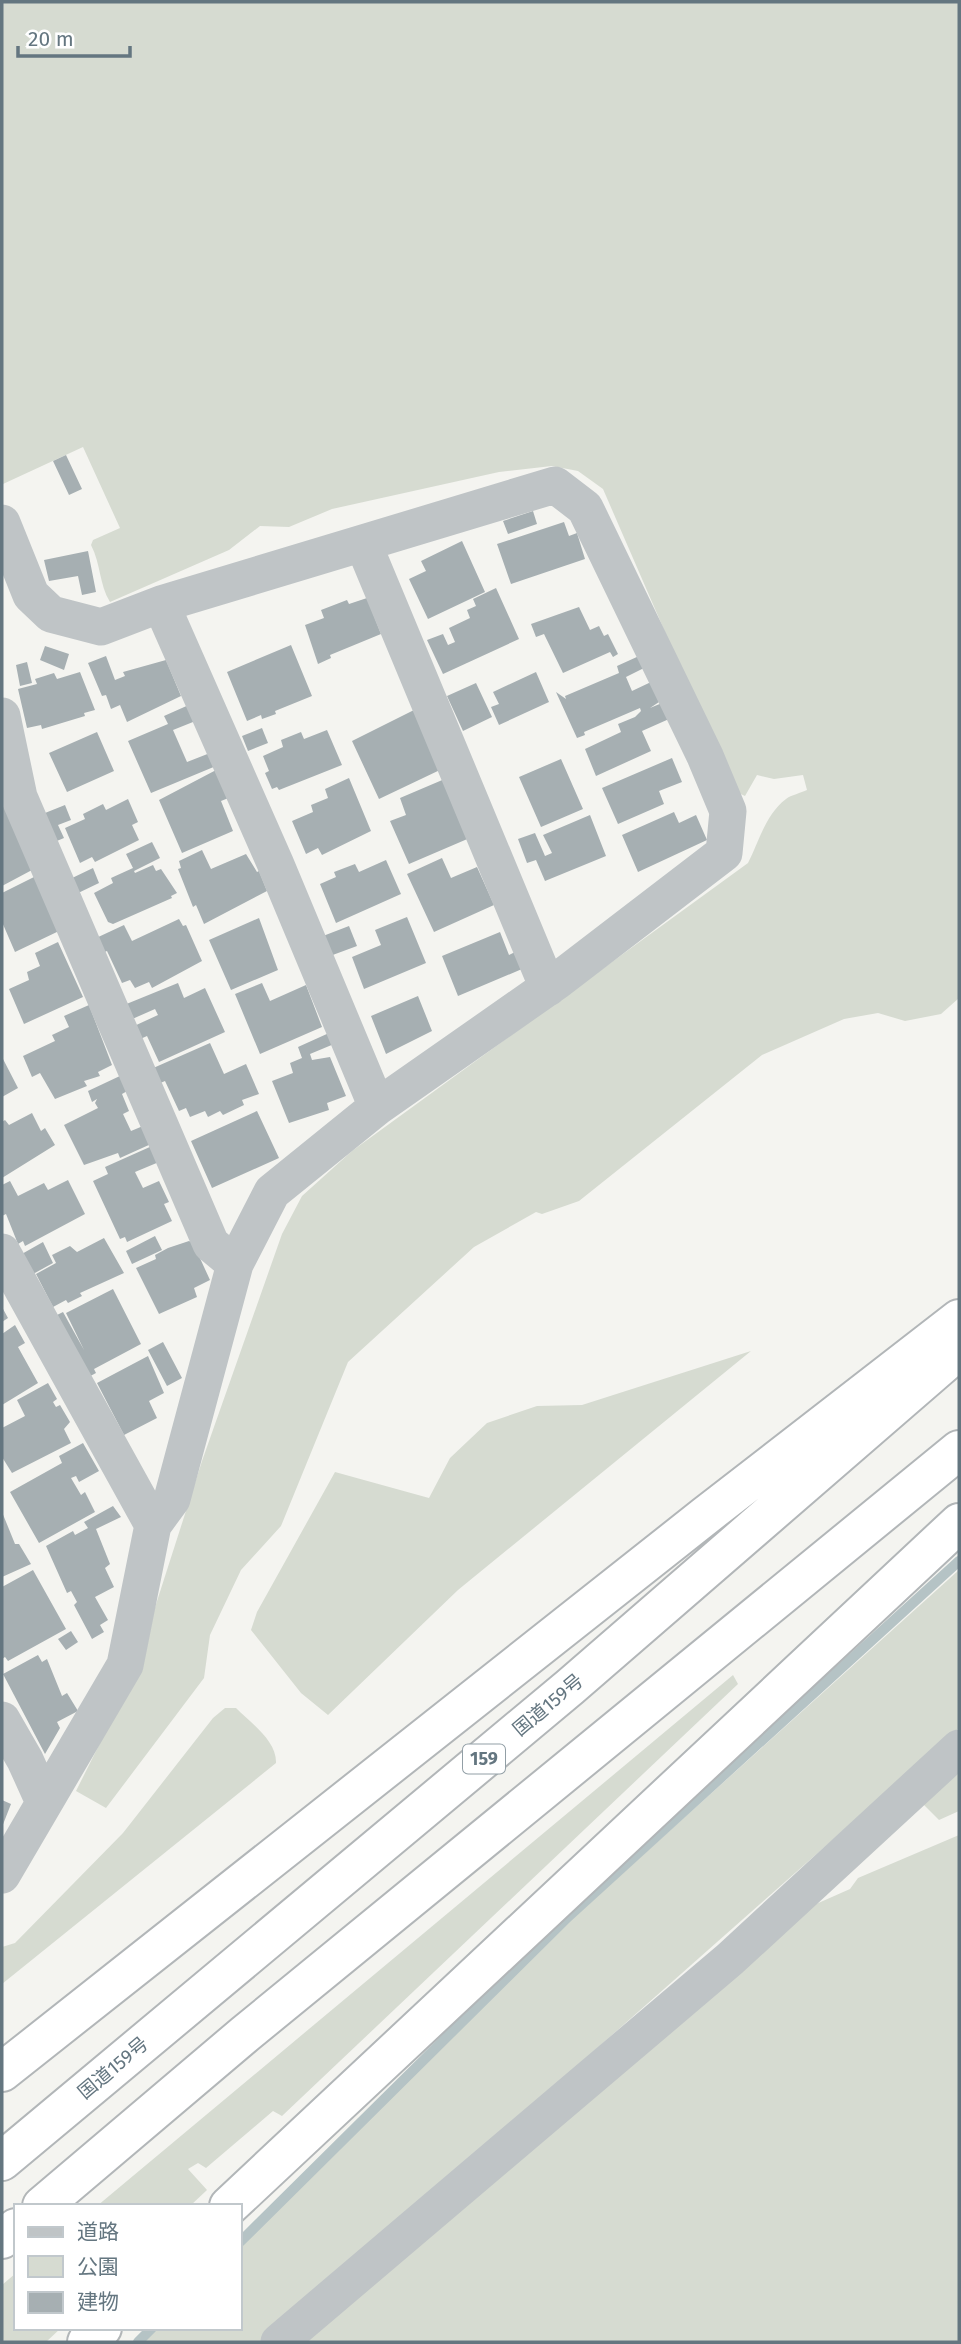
<svg xmlns="http://www.w3.org/2000/svg" width="961" height="2344" viewBox="0 0 961 2344" font-family="'Fira Sans','Noto Sans JP',sans-serif">
	<rect width="100%" height="100%" fill="#f4f4f0"/>
	<path fill="#d6dbd1" d="M 2,2 L 959,2 L 959,998 L 941,1014 L 905,1021 L 878,1013 L 844,1019 L 762,1055 L 579,1201 L 542,1214 L 536,1212 L 474,1247 L 348,1362 L 281,1526 L 241,1570 L 210,1635 L 204,1678 L 106,1808 L 76,1791 L 132,1679 L 202,1461 L 282,1234 L 302,1196 L 352,1151 L 748,863 C 759,842 765,815 786,799 C 791,795 801,793 807,790 L 803,775 L 774,779 L 757,775 L 745,796 L 734,791 L 603,489 L 578,471 L 552,466 L 499,472 L 332,509 L 289,527 L 260,526 L 229,550 L 110,602 C 99,584 101,564 91,545 L 93,540 L 120,528 L 83,447 L 3,484 L 2,480 Z
		M 751,1351 L 458,1590 L 328,1715 L 301,1693 L 251,1630 L 257,1612 L 335,1472 L 429,1498 L 450,1458 L 487,1423 L 537,1406 L 582,1405 Z
		M 959,1570 L 959,1728 L 265,2342 L 135,2342 L 150,2328 L 240,2328 L 240,2245 L 472,2009 Z
		M 733,1675 L 738,1684 L 282,2116 L 273,2111 L 206,2168 L 198,2163 L 188,2169 L 207,2190 L 190,2206 L 97,2206 Z
		M 225,1708 L 236,1708 C 251,1723 277,1741 276,1763 L 2,1984 L 2,1947 L 15,1943 L 123,1833 L 213,1718 Z
		M 959,1766 L 959,1811 L 939,1820 L 920,1801 Z
		M 959,1835 L 959,2342 L 300,2342 L 798,1912 L 850,1889 L 858,1878 Z
		M 16,2273 L 16,2328 L 61,2328 L 46,2342 L 2,2342 L 2,2285 Z"/>
	<g fill="none" stroke-linecap="round" stroke-linejoin="round">
		<path stroke="#b5c3c5" stroke-width="10" d="M 240,2242 L 568,1917 L 959,1561
			M 138,2342 L 152,2328"/>
	</g>
	<path fill="#a6afb2" d="M 66,455 L 82,489 L 69,495 L 53,461 Z
		M 533,511 L 537,524 L 508,534 L 503,521 Z
		M 564,522 L 569,536 L 577,533 L 585,559 L 511,584 L 497,544 Z
		M 462,541 L 485,592 L 428,619 L 409,579 L 426,571 L 421,561 Z
		M 88,551 L 96,592 L 82,595 L 78,576 L 49,581 L 44,560 Z
		M 496,588 L 519,639 L 443,674 L 427,640 L 443,634 L 448,645 L 455,642 L 449,628 L 470,618 L 467,610 L 476,606 L 473,599 Z
		M 367,598 L 381,634 L 330,655 L 331,658 L 318,664 L 305,625 L 324,618 L 321,610 L 347,600 L 349,604 Z
		M 579,607 L 590,630 L 599,626 L 604,636 L 608,634 L 618,654 L 613,657 L 610,652 L 563,673 L 544,634 L 536,637 L 531,624 Z
		M 291,645 L 312,696 L 275,711 L 276,714 L 262,719 L 261,715 L 247,721 L 227,672 Z
		M 45,646 L 69,654 L 64,670 L 40,660 Z
		M 106,656 L 115,680 L 125,676 L 123,672 L 166,660 L 181,696 L 127,722 L 120,705 L 111,709 L 106,695 L 102,696 L 88,663 Z
		M 639,656 L 644,668 L 626,677 L 632,691 L 651,682 L 659,702 L 650,708 L 662,703 L 669,719 L 642,731 L 651,751 L 596,776 L 585,749 L 621,732 L 618,724 L 635,717 L 641,711 L 640,708 L 584,732 L 585,735 L 577,738 L 556,692 L 566,699 L 565,696 L 619,673 L 617,666 Z
		M 27,662 L 32,683 L 20,686 L 16,665 Z
		M 80,672 L 95,710 L 84,713 L 85,716 L 42,729 L 41,725 L 27,728 L 18,689 L 37,684 L 35,679 L 54,673 L 57,679 Z
		M 536,672 L 549,702 L 499,725 L 491,707 L 499,704 L 493,692 Z
		M 476,683 L 492,717 L 463,731 L 447,696 Z
		M 191,704 L 198,720 L 173,730 L 187,762 L 210,753 L 216,766 L 151,793 L 128,741 L 168,724 L 164,716 Z
		M 420,707 L 442,769 L 379,799 L 352,741 Z
		M 262,728 L 268,743 L 248,751 L 242,736 Z
		M 327,730 L 342,765 L 279,790 L 277,787 L 272,789 L 265,773 L 269,771 L 263,756 L 283,747 L 281,740 L 301,732 L 304,739 Z
		M 97,732 L 114,771 L 67,792 L 49,753 Z
		M 672,758 L 682,782 L 659,791 L 664,804 L 618,824 L 602,788 Z
		M 561,759 L 583,809 L 541,827 L 519,777 Z
		M 218,769 L 231,797 L 221,801 L 233,831 L 182,853 L 159,800 Z
		M 349,778 L 371,831 L 322,855 L 318,848 L 306,854 L 292,821 L 313,812 L 311,805 L 328,798 L 325,789 Z
		M 447,778 L 472,837 L 409,864 L 390,821 L 406,815 L 400,798 Z
		M 128,799 L 138,822 L 132,825 L 139,840 L 95,862 L 92,857 L 80,863 L 65,828 L 85,819 L 83,814 L 103,804 L 106,810 Z
		M 2,801 L 32,870 L 2,886 Z
		M 65,805 L 71,820 L 58,825 L 64,838 L 52,843 L 40,815 Z
		M 674,812 L 679,823 L 696,815 L 707,840 L 638,872 L 622,835 Z
		M 590,815 L 606,856 L 545,881 L 536,860 L 527,863 L 518,839 L 535,833 L 545,856 L 552,853 L 543,835 Z
		M 152,842 L 160,858 L 134,871 L 135,873 L 153,865 L 156,871 L 161,869 L 177,893 L 171,896 L 172,898 L 113,924 L 108,922 L 94,893 L 113,883 L 111,878 L 133,868 L 126,854 Z
		M 202,850 L 211,869 L 246,854 L 257,872 L 259,871 L 267,891 L 204,924 L 196,905 L 193,907 L 178,869 L 181,868 L 179,861 Z
		M 442,858 L 451,878 L 477,867 L 494,905 L 434,932 L 407,874 Z
		M 386,860 L 401,894 L 336,923 L 320,884 L 336,877 L 334,872 L 355,864 L 359,872 Z
		M 93,868 L 99,883 L 74,895 L 68,880 Z
		M 34,877 L 59,931 L 15,952 L 2,922 L 2,893 Z
		M 407,917 L 426,963 L 364,989 L 352,957 L 381,945 L 375,930 Z
		M 259,918 L 278,970 L 231,990 L 209,940 Z
		M 179,919 L 183,926 L 186,925 L 202,961 L 152,988 L 149,982 L 135,988 L 130,980 L 122,983 L 107,951 L 100,954 L 94,939 L 124,925 L 132,941 Z
		M 349,926 L 357,946 L 330,956 L 323,936 Z
		M 500,932 L 509,955 L 515,952 L 522,969 L 458,996 L 442,956 Z
		M 58,942 L 83,997 L 24,1024 L 9,989 L 29,980 L 27,972 L 40,966 L 35,953 Z
		M 178,983 L 184,998 L 205,988 L 225,1032 L 159,1062 L 147,1036 L 138,1040 L 132,1027 L 158,1015 L 155,1009 L 130,1020 L 124,1005 Z
		M 262,983 L 270,1001 L 306,985 L 322,1027 L 260,1054 L 235,994 Z
		M 418,996 L 432,1031 L 386,1054 L 371,1016 Z
		M 89,1005 L 112,1065 L 98,1072 L 100,1076 L 84,1081 L 87,1086 L 55,1099 L 40,1073 L 32,1077 L 23,1056 L 55,1041 L 52,1035 L 69,1027 L 64,1016 Z
		M 329,1033 L 334,1044 L 310,1054 L 312,1060 L 330,1057 L 346,1096 L 327,1103 L 329,1110 L 289,1123 L 272,1081 L 293,1073 L 290,1063 L 302,1058 L 298,1047 Z
		M 210,1043 L 224,1074 L 246,1064 L 259,1094 L 242,1100 L 244,1105 L 223,1115 L 220,1111 L 208,1117 L 205,1111 L 190,1117 L 186,1108 L 179,1111 L 165,1081 L 158,1084 L 151,1069 Z
		M 2,1057 L 18,1088 L 2,1097 Z
		M 122,1075 L 129,1090 L 122,1094 L 129,1111 L 123,1114 L 131,1131 L 143,1126 L 151,1144 L 120,1158 L 118,1153 L 84,1165 L 64,1125 L 98,1108 L 95,1103 L 97,1099 L 92,1102 L 88,1091 Z
		M 257,1111 L 279,1158 L 212,1188 L 191,1141 Z
		M 32,1113 L 41,1131 L 45,1128 L 55,1145 L 2,1178 L 2,1122 L 5,1120 L 9,1125 Z
		M 152,1146 L 159,1162 L 135,1172 L 143,1188 L 159,1181 L 169,1202 L 164,1204 L 172,1221 L 127,1242 L 125,1237 L 120,1239 L 93,1181 L 108,1174 L 105,1167 Z
		M 68,1180 L 85,1214 L 25,1246 L 23,1241 L 18,1244 L 6,1214 L 2,1216 L 2,1185 L 10,1181 L 18,1196 L 44,1183 L 48,1190 Z
		M 155,1236 L 162,1250 L 132,1264 L 126,1251 Z
		M 104,1238 L 124,1273 L 80,1293 L 82,1296 L 68,1303 L 66,1300 L 53,1307 L 36,1274 L 56,1263 L 52,1255 L 70,1246 L 77,1252 Z
		M 189,1241 L 193,1243 L 210,1280 L 194,1288 L 197,1297 L 159,1314 L 136,1268 L 156,1259 L 155,1255 L 168,1248 Z
		M 43,1242 L 53,1263 L 24,1279 L 13,1259 Z
		M 113,1289 L 141,1344 L 94,1369 L 96,1373 L 81,1381 L 47,1320 L 63,1312 L 84,1350 L 66,1313 Z
		M 2,1307 L 8,1318 L 2,1322 Z
		M 15,1325 L 25,1343 L 18,1347 L 38,1383 L 2,1405 L 2,1334 Z
		M 163,1342 L 182,1378 L 167,1386 L 148,1350 Z
		M 148,1356 L 164,1393 L 149,1401 L 157,1418 L 124,1435 L 97,1383 Z
		M 48,1383 L 57,1399 L 53,1402 L 56,1407 L 60,1405 L 70,1422 L 64,1429 L 71,1443 L 12,1473 L 2,1457 L 2,1428 L 25,1416 L 17,1400 Z
		M 83,1443 L 99,1471 L 79,1482 L 76,1476 L 71,1478 L 81,1495 L 85,1492 L 95,1512 L 39,1543 L 10,1492 L 62,1463 L 59,1456 Z
		M 113,1506 L 121,1517 L 96,1529 L 110,1564 L 105,1568 L 114,1587 L 95,1597 L 108,1620 L 100,1625 L 104,1632 L 92,1639 L 74,1605 L 77,1602 L 71,1591 L 67,1593 L 46,1546 L 73,1531 L 75,1535 L 88,1528 L 84,1522 Z
		M 2,1512 L 15,1544 L 19,1544 L 31,1564 L 2,1577 Z
		M 33,1570 L 66,1629 L 8,1661 L 5,1657 L 2,1659 L 2,1587 Z
		M 71,1631 L 78,1642 L 66,1650 L 58,1639 Z
		M 38,1655 L 42,1662 L 47,1659 L 62,1696 L 67,1693 L 78,1711 L 57,1722 L 60,1728 L 45,1754 L 3,1674 Z
		M 2,1800 L 11,1804 L 2,1827 Z"/>
	<g fill="none" stroke-linecap="round" stroke-linejoin="round">
		<defs>
			<path id="highway" d="M 2,2072 L 705,1516 L 959,1319
				M 2,2161 L 570,1687 L 959,1350
				M 42,2206 L 245,2034 L 959,1450
				M 229,2206 L 959,1523
				M 2,2239 L 16,2228
				M 87,2342 L 102,2328"/>
		</defs>
		<use href="#highway" stroke="#b2b6b8" stroke-width="42"/>
		<path stroke="#bfc4c6" stroke-width="37" d="M 2,523 L 31,595 L 51,614 L 101,627 L 161,604 L 555,485 L 585,508 L 705,756 L 728,811 L 724,853 L 557,981 L 377,1107 L 272,1192 L 235,1264 L 172,1499 L 153,1525 L 125,1665 L 2,1875
			M 363,543 L 548,988
			M 161,604 L 276,865 L 377,1107
			M 2,716 L 19,797 L 211,1244 L 235,1264
			M 2,1252 L 153,1525
			M 2,1720 L 25,1760 L 44,1802
			M 279,2342 L 730,1959 L 959,1748"/>
		<use href="#highway" stroke="#fff" stroke-width="38"/>
	</g>
	<g text-anchor="middle" dominant-baseline="central" stroke-width="7" stroke-linejoin="round" paint-order="stroke">
		<rect fill="#fff" stroke="#929fa6" stroke-width="2" x="463" y="1744.5" width="42" height="29" rx="5"/>
		<g font-size="18" font-weight="bold" fill="#647680">
			<text x="484" y="1759">159</text>
		</g>
		<g font-size="19" fill="#647680" stroke="#fff">
			<text transform="translate(548 1705) rotate(-40)">国道159号</text>
			<text transform="translate(113 2068) rotate(-40)">国道159号</text>
		</g>
	</g>
	<rect width="961" height="2344" fill="none" stroke="#647680" stroke-width="7"/>
	<rect x="14" y="2204" width="228" height="126" fill="#ffffff" stroke="#c1c8cc" stroke-width="2"/>
	<rect x="28" y="2227" width="35" height="10" fill="#bfc4c6" stroke="#c1c8cc" stroke-width="2"/>
	<text x="77" y="2239" font-size="21" fill="#647680">道路</text>
	<rect x="28" y="2256" width="35" height="21" fill="#d6dbd1" stroke="#c1c8cc" stroke-width="2"/>
	<text x="77" y="2274" font-size="21" fill="#647680">公園</text>
	<rect x="28" y="2292" width="35" height="21" fill="#a6afb2" stroke="#c1c8cc" stroke-width="2"/>
	<text x="77" y="2309" font-size="21" fill="#647680">建物</text>
	<path d="M18 46v10h112v-10" fill="none" stroke="#647680" stroke-width="3.5"/>
	<text x="28" y="46" font-size="21" fill="#647680" stroke="#ffffff" stroke-width="5" paint-order="stroke">20 m</text>
</svg>
